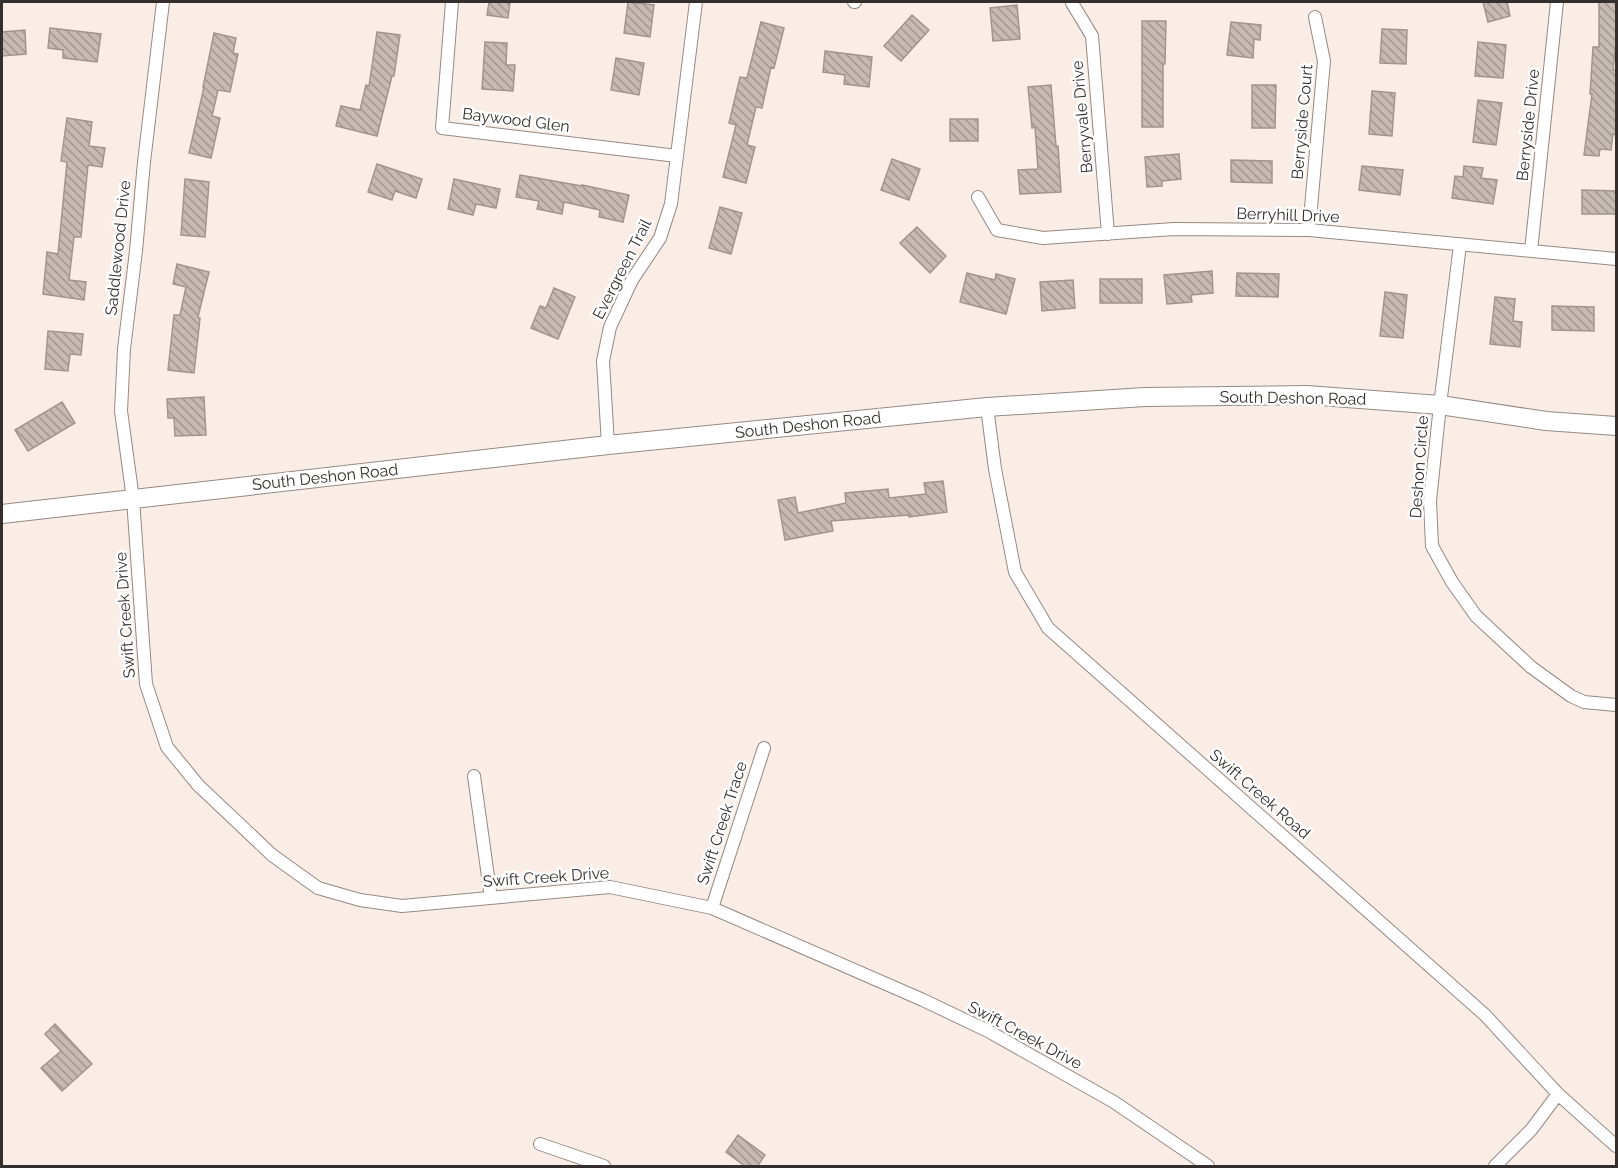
<svg xmlns="http://www.w3.org/2000/svg" width="1618" height="1168" viewBox="0 0 1618 1168" font-family="Raleway,sans-serif">
	<defs>
		<pattern id="building-back-hatch" width="6" height="6" patternUnits="userSpaceOnUse" patternTransform="scale(1.5)"><rect width="6" height="6" fill="#c6bab3"/><path d="M-1 5l2 2M0 0l6 6M5-1l2 2" fill="none" stroke="#a29892"/></pattern>
	</defs>
	<rect width="100%" height="100%" fill="#faede6"/>
	<path fill="url(#building-back-hatch)" stroke="#a1968f" stroke-width="1.5" d="M 489,2 L 510,2 L 508,18 L 487,15 Z
		M 628,2 L 654,5 L 650,37 L 624,33 Z
		M 1483,2 L 1507,2 L 1510,16 L 1488,22 Z
		M 1599,2 L 1617,2 L 1617,33 L 1613,70 L 1617,70 L 1617,135 L 1613,134 L 1611,150 L 1600,149 L 1599,156 L 1584,155 L 1592,94 L 1590,94 L 1593,47 L 1599,47 Z
		M 1017,5 L 1020,39 L 993,41 L 990,8 Z
		M 912,15 L 929,30 L 901,61 L 884,46 Z
		M 1142,21 L 1166,21 L 1165,64 L 1163,64 L 1163,127 L 1142,127 Z
		M 761,22 L 784,28 L 774,68 L 771,67 L 762,108 L 756,107 L 747,145 L 755,147 L 746,183 L 723,177 L 736,125 L 729,123 L 740,77 L 747,78 Z
		M 1231,22 L 1261,25 L 1260,40 L 1254,39 L 1253,58 L 1227,55 Z
		M 50,28 L 101,34 L 97,62 L 63,58 L 63,50 L 48,48 Z
		M 1382,29 L 1407,30 L 1406,64 L 1380,63 Z
		M 25,30 L 26,54 L 2,56 L 2,32 Z
		M 377,32 L 400,35 L 394,76 L 392,76 L 377,136 L 336,126 L 341,106 L 360,110 L 366,85 L 369,86 Z
		M 214,33 L 236,38 L 233,53 L 238,54 L 230,92 L 218,90 L 212,116 L 220,118 L 211,158 L 189,153 L 204,87 L 203,87 Z
		M 485,42 L 507,43 L 506,65 L 515,65 L 513,91 L 482,89 Z
		M 1478,42 L 1506,45 L 1503,78 L 1475,76 Z
		M 825,51 L 872,57 L 869,87 L 844,84 L 845,75 L 823,72 Z
		M 616,58 L 644,63 L 639,95 L 611,90 Z
		M 1051,85 L 1056,146 L 1058,146 L 1061,192 L 1020,194 L 1018,170 L 1038,169 L 1035,127 L 1032,128 L 1028,87 Z
		M 1252,85 L 1276,85 L 1275,128 L 1252,128 Z
		M 1372,91 L 1395,93 L 1392,136 L 1369,134 Z
		M 1478,100 L 1502,103 L 1496,145 L 1473,142 Z
		M 67,118 L 92,122 L 89,146 L 105,148 L 102,167 L 88,165 L 81,237 L 74,237 L 69,280 L 86,282 L 84,300 L 43,294 L 47,252 L 58,254 L 67,162 L 61,161 Z
		M 950,119 L 978,119 L 978,141 L 950,141 Z
		M 1179,154 L 1181,179 L 1162,181 L 1162,186 L 1147,187 L 1145,157 Z
		M 892,159 L 920,169 L 909,200 L 881,190 Z
		M 1231,160 L 1272,161 L 1272,183 L 1231,182 Z
		M 377,164 L 422,179 L 416,198 L 395,191 L 392,200 L 368,192 Z
		M 1362,166 L 1403,170 L 1400,195 L 1359,190 Z
		M 1464,166 L 1483,168 L 1481,178 L 1497,180 L 1493,204 L 1452,198 L 1455,176 L 1463,177 Z
		M 520,175 L 582,186 L 582,185 L 629,195 L 623,222 L 599,217 L 600,210 L 564,202 L 562,214 L 537,209 L 539,201 L 516,197 Z
		M 185,179 L 209,182 L 205,237 L 181,235 Z
		M 454,179 L 500,189 L 496,208 L 476,204 L 473,215 L 448,209 Z
		M 1582,190 L 1617,191 L 1617,214 L 1582,214 Z
		M 720,207 L 742,213 L 731,254 L 709,248 Z
		M 917,227 L 946,256 L 930,273 L 900,243 Z
		M 177,264 L 209,272 L 198,317 L 200,318 L 194,373 L 168,370 L 174,315 L 180,315 L 186,287 L 173,284 Z
		M 1212,271 L 1213,293 L 1191,295 L 1192,302 L 1167,304 L 1164,275 Z
		M 967,273 L 995,280 L 996,274 L 1015,279 L 1006,314 L 960,302 Z
		M 1237,273 L 1279,274 L 1278,297 L 1236,296 Z
		M 1100,279 L 1142,279 L 1142,303 L 1100,303 Z
		M 1073,280 L 1075,308 L 1042,311 L 1040,282 Z
		M 554,288 L 575,297 L 558,339 L 531,328 L 540,306 L 546,308 Z
		M 1385,292 L 1407,295 L 1403,338 L 1380,336 Z
		M 1495,297 L 1515,299 L 1513,321 L 1522,322 L 1520,347 L 1490,344 Z
		M 1552,306 L 1594,307 L 1594,331 L 1552,330 Z
		M 48,331 L 83,334 L 81,355 L 70,354 L 68,371 L 45,369 Z
		M 204,397 L 206,435 L 175,436 L 174,418 L 168,418 L 167,399 Z
		M 62,402 L 75,423 L 28,451 L 15,430 Z
		M 943,481 L 947,512 L 909,517 L 909,515 L 831,521 L 833,531 L 785,540 L 778,500 L 795,497 L 798,513 L 846,503 L 845,493 L 888,489 L 889,498 L 926,494 L 924,483 Z
		M 55,1024 L 92,1064 L 62,1091 L 41,1068 L 61,1051 L 45,1034 Z
		M 738,1135 L 765,1155 L 757,1167 L 746,1167 L 726,1152 Z"/>
	<g fill="none" stroke-linecap="round" stroke-linejoin="round">
		<defs>
			<path id="street" d="M 163,2 L 144,162 L 136,251 L 124,349 L 121,411 L 133,499 L 146,684 L 167,747 L 198,785 L 272,855 L 318,888 L 360,900 L 402,906 L 610,887 L 712,908 L 923,1000 L 988,1031 L 1114,1102 L 1208,1166
				M 452,2 L 442,128 L 677,156
				M 854,2 L 855,2
				M 1072,3 L 1092,36 L 1108,234
				M 978,197 L 997,230 L 1043,238 L 1174,229 L 1309,230 L 1616,259
				M 1309,230 L 1324,61 L 1315,17
				M 1460,245 L 1440,405 L 1430,501 L 1432,546 L 1452,582 L 1476,616 L 1531,667 L 1571,696 L 1584,702 L 1616,705
				M 1531,251 L 1557,2
				M 987,407 L 995,469 L 1015,572 L 1048,628 L 1485,1015 L 1558,1094 L 1616,1146
				M 608,445 L 603,361 L 610,327 L 632,280 L 660,238 L 671,204 L 696,2
				M 474,776 L 491,898
				M 712,908 L 764,748
				M 540,1144 L 604,1166
				M 1495,1166 L 1531,1130 L 1558,1094"/>
			<path id="secondary" d="M 2,514 L 608,445 L 987,407 L 1145,397 L 1307,395 L 1440,405 L 1546,421 L 1616,426"/>
		</defs>
		<use href="#street" stroke="#958a83" stroke-width="14"/>
		<use href="#secondary" stroke="#958a83" stroke-width="20"/>
		<use href="#street" stroke="#fff" stroke-width="12"/>
		<use href="#secondary" stroke="#fff" stroke-width="18"/>
	</g>
	<g text-anchor="middle" dominant-baseline="central" stroke-width="5" stroke-linejoin="round" paint-order="stroke">
		<g font-size="16" fill="#342f2d" stroke="#fff">
			<text transform="translate(1082 117) rotate(-95)">Berryvale Drive</text>
			<text transform="translate(516 120) rotate(7)">Baywood Glen</text>
			<text transform="translate(1302 122) rotate(-85)">Berryside Court</text>
			<text transform="translate(1528 125) rotate(-84)">Berryside Drive</text>
			<text transform="translate(1288 215) rotate(2)">Berryhill Drive</text>
			<text transform="translate(118 248) rotate(-84)">Saddlewood Drive</text>
			<text transform="translate(622 269) rotate(-63)">Evergreen Trail</text>
			<text transform="translate(1293 398) rotate(1)">South Deshon Road</text>
			<text transform="translate(808 425) rotate(-6)">South Deshon Road</text>
			<text transform="translate(1419 467) rotate(-86)">Deshon Circle</text>
			<text transform="translate(325 477) rotate(-6)">South Deshon Road</text>
			<text transform="translate(125 615) rotate(-94)">Swift Creek Drive</text>
			<text transform="translate(1260 794) rotate(41)">Swift Creek Road</text>
			<text transform="translate(722 823) rotate(-72)">Swift Creek Trace</text>
			<text transform="translate(546 877) rotate(-4)">Swift Creek Drive</text>
			<text transform="translate(1025 1035) rotate(28)">Swift Creek Drive</text>
		</g>
	</g>
	<rect width="1618" height="1168" fill="none" stroke="#342f2d" stroke-width="6"/>
</svg>
